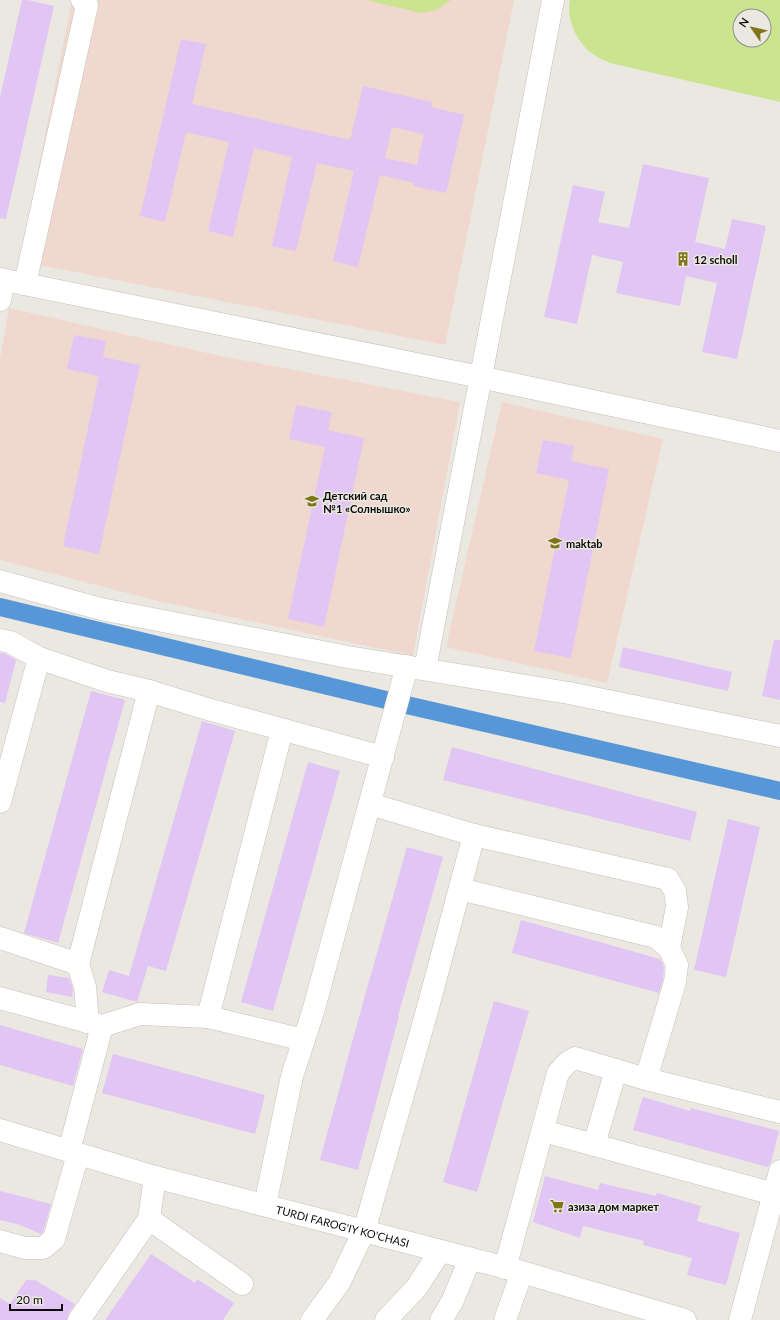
<svg xmlns="http://www.w3.org/2000/svg" width="780" height="1320" viewBox="0 0 780 1320" font-family="Lato,sans-serif">
	<rect width="100%" height="100%" fill="#ebe8e1"/>
	<path fill="#f0d8ce" d="M 72,0 L 514,0 L 445,345 L 20,261 Z
		M 9,308 L 216,355 L 460,402 L 413,656 L 158,601 L 0,560 L 0,359 Z
		M 502,402 L 663,439 L 607,683 L 446,647 Z"/>
	<path fill="#cae48f" fill-rule="evenodd" d="M 366,0 L 451,0 L 436,10 L 421,13 Z
		M 570,0 L 780,0 L 780,102 L 610,63 C 604,60 598,58 593,54 C 577,43 566,19 570,0 ZM 740,16 L 764,16 L 764,40 L 740,40 Z"/>
	<g fill="none" stroke-linecap="round" stroke-linejoin="round">
		<path stroke="#5897d7" stroke-width="18" d="M 0,607 L 411,706 L 780,791"/>
	</g>
	<path fill="#e0c5f5" fill-rule="evenodd" d="M 22,0 L 28,0 L 54,6 L 6,219 L 0,218 L 0,97 Z
		M 181,39 L 206,44 L 192,104 L 350,140 L 363,86 L 432,102 L 431,107 L 464,115 L 446,193 L 413,186 L 414,183 L 380,175 L 358,267 L 333,261 L 354,171 L 317,163 L 296,251 L 272,246 L 292,157 L 254,148 L 233,237 L 208,231 L 229,142 L 186,132 L 165,222 L 140,216 ZM 392,127 L 424,134 L 417,165 L 385,158 Z
		M 643,164 L 709,178 L 695,242 L 725,249 L 732,219 L 766,226 L 737,359 L 702,352 L 717,283 L 686,276 L 680,306 L 616,293 L 623,262 L 592,255 L 577,324 L 544,317 L 573,185 L 605,192 L 598,222 L 629,228 Z
		M 74,335 L 106,341 L 103,357 L 140,365 L 99,554 L 63,546 L 99,376 L 67,369 Z
		M 296,405 L 332,412 L 328,430 L 364,438 L 324,627 L 288,619 L 325,447 L 289,439 Z
		M 543,440 L 574,446 L 571,461 L 609,469 L 571,658 L 534,651 L 569,480 L 536,473 Z
		M 774,640 L 780,640 L 780,700 L 762,696 Z
		M 623,647 L 732,672 L 728,691 L 619,667 Z
		M 0,653 L 6,654 L 16,660 L 5,703 L 0,702 Z
		M 91,691 L 125,700 L 58,943 L 24,933 Z
		M 202,721 L 235,731 L 166,971 L 148,966 L 137,1002 L 102,992 L 109,970 L 129,976 Z
		M 452,747 L 697,812 L 690,841 L 443,780 Z
		M 308,762 L 340,771 L 273,1011 L 241,1002 Z
		M 728,819 L 760,827 L 726,977 L 694,970 Z
		M 407,847 L 443,857 L 398,1016 L 399,1016 L 358,1170 L 320,1160 L 362,1006 Z
		M 521,920 L 660,959 L 664,967 L 663,979 L 659,993 L 512,953 Z
		M 48,975 L 69,978 L 73,989 L 72,997 L 46,992 Z
		M 494,1001 L 529,1011 L 477,1192 L 443,1182 Z
		M 0,1025 L 83,1049 L 73,1086 L 0,1065 Z
		M 113,1054 L 265,1095 L 255,1134 L 102,1093 Z
		M 643,1097 L 690,1111 L 691,1108 L 779,1131 L 771,1162 L 768,1167 L 633,1130 Z
		M 545,1176 L 598,1190 L 600,1183 L 656,1196 L 657,1193 L 701,1206 L 697,1221 L 740,1233 L 726,1285 L 687,1275 L 692,1258 L 643,1245 L 644,1241 L 583,1226 L 580,1238 L 533,1222 Z
		M 0,1191 L 51,1204 L 43,1232 L 41,1234 L 20,1225 L 0,1220 Z
		M 151,1254 L 195,1283 L 197,1279 L 234,1303 L 223,1320 L 105,1320 Z
		M 26,1280 L 35,1280 L 75,1304 L 69,1313 L 67,1320 L 0,1320 L 0,1298 L 10,1304 Z"/>
	<g fill="none" stroke-linecap="round" stroke-linejoin="round">
		<defs>
			<g id="minor">
				<path d="M 0,279 L 480,377 L 780,441"/>
				<path d="M 25,284 L 87,5 L 82,0"/>
				<path d="M 0,300 L 4,280"/>
				<path d="M 0,581 L 101,609 L 348,657 L 569,693 L 780,736"/>
				<path d="M 0,640 L 10,642 L 39,658 L 107,681 L 149,691 L 204,708 L 383,757"/>
				<path d="M 425,669 L 553,0"/>
				<path d="M 0,802 L 39,658"/>
				<path d="M 370,804 L 474,835 L 668,879 L 675,891 L 677,907 L 669,948"/>
				<path d="M 460,889 L 656,937 L 669,948 L 677,965 L 675,982 L 646,1079"/>
				<path d="M 0,938 L 78,964 L 85,987 L 88,1022"/>
				<path d="M 78,964 L 149,691"/>
				<path d="M 0,998 L 102,1026 L 140,1014 L 208,1017 L 304,1040"/>
				<path d="M 208,1017 L 282,730"/>
				<path id="s1" d="M 0,1130 L 155,1177 L 522,1272 L 685,1320"/>
				<path d="M 543,1131 L 774,1194"/>
				<path d="M 594,1145 L 616,1070"/>
				<path d="M 69,1151 L 102,1026"/>
				<path d="M 265,1205 L 292,1076 L 313,1012 L 407,666"/>
				<path d="M 149,1219 L 242,1284"/>
				<path d="M 0,1241 L 25,1248 L 43,1248 L 54,1239 L 78,1154"/>
				<path d="M 505,1268 L 558,1073 L 567,1063 L 575,1058 L 646,1079 L 780,1112"/>
				<path d="M 79,1320 L 149,1219 L 155,1177"/>
				<path d="M 312,1320 L 339,1283 L 364,1231 L 427,1011 L 474,835"/>
				<path d="M 386,1320 L 417,1287 L 440,1251"/>
				<path d="M 441,1320 L 452,1302 L 470,1259"/>
				<path d="M 505,1320 L 522,1272"/>
				<path d="M 740,1320 L 780,1171"/>
			</g>
		</defs>
		<use href="#minor" stroke="#c4c0ba" stroke-width="23"/>
		<use href="#minor" stroke="#fff" stroke-width="22"/>
	</g>
	<defs>
		<symbol id="building-bare" viewBox="-9 -9 18 18"><path d="M-4-6H4V6H1V3H-1V6H-4ZM-2.5-4.3h1.7v1.8h-1.7ZM.8-4.3h1.7v1.8H.8ZM-2.5-1h1.7V.8h-1.7ZM.8-1h1.7V.8H.8Z" fill="#807619" stroke="#ebe8e1" stroke-width="2.5" paint-order="stroke"/></symbol>
		<symbol id="school-bare" viewBox="-9 -9 18 18"><path d="M0-5L7-2L0 1L-7-2ZM-4 1L0 2.5L4 1V4Q0 6-4 4Z" fill="#807619" stroke="#ebe8e1" stroke-width="2.5" paint-order="stroke"/></symbol>
		<symbol id="supermarket-bare" viewBox="-9 -9 18 18"><path d="M-6-5.5h2.5l.6 2H6L4.5 2H-2.5L-4.4-4H-6ZM-1.5 3.2a1.3 1.3 0 1 0 .1 0ZM3 3.2a1.3 1.3 0 1 0 .1 0Z" fill="#807619" stroke="#ebe8e1" stroke-width="2.5" paint-order="stroke"/></symbol>
	</defs>
	<g fill-rule="evenodd">
		<use href="#building-bare" x="673" y="249" width="20" height="20"/>
		<use href="#school-bare" x="302" y="491" width="20" height="20"/>
		<use href="#school-bare" x="545" y="533" width="20" height="20"/>
		<use href="#supermarket-bare" x="547" y="1196" width="20" height="20"/>
	</g>
	<g text-anchor="middle" dominant-baseline="central" stroke-width="3" stroke-linejoin="round" paint-order="stroke">
		<g font-size="11" font-weight="bold" fill="#0d0c0a" stroke="#ebe8e1" text-anchor="start">
			<text x="694" y="259">12 scholl</text>
			<text x="323" y="495">Детский сад<tspan x="323" dy="13">№1 «Солнышко»</tspan></text>
			<text x="566" y="543">maktab</text>
			<text x="568" y="1206">азиза дом маркет</text>
		</g>
		<g font-size="11" fill="#0d0c0a" stroke="#ebe8e1">
			<text stroke="none"><textPath href="#s1" startOffset="356">TURDI FAROG'IY KO'CHASI</textPath></text>
		</g>
	</g>
	<g transform="translate(752 28) rotate(304)"><circle r="19" fill="#ebe8e1" stroke="#92908b"/>
	<path d="M0-3L7 15L0 10L-7 15Z" fill="#807619"/>
	<text y="-6" font-size="11" font-weight="bold" text-anchor="middle" fill="#0d0c0a">N</text>
	</g>
	<path d="M10 1304v6h52v-6" fill="none" stroke="#0d0c0a" stroke-width="2"/>
	<text x="16" y="1304" font-size="12" fill="#0d0c0a" stroke="#ebe8e1" stroke-width="3" paint-order="stroke">20 m</text>
</svg>
